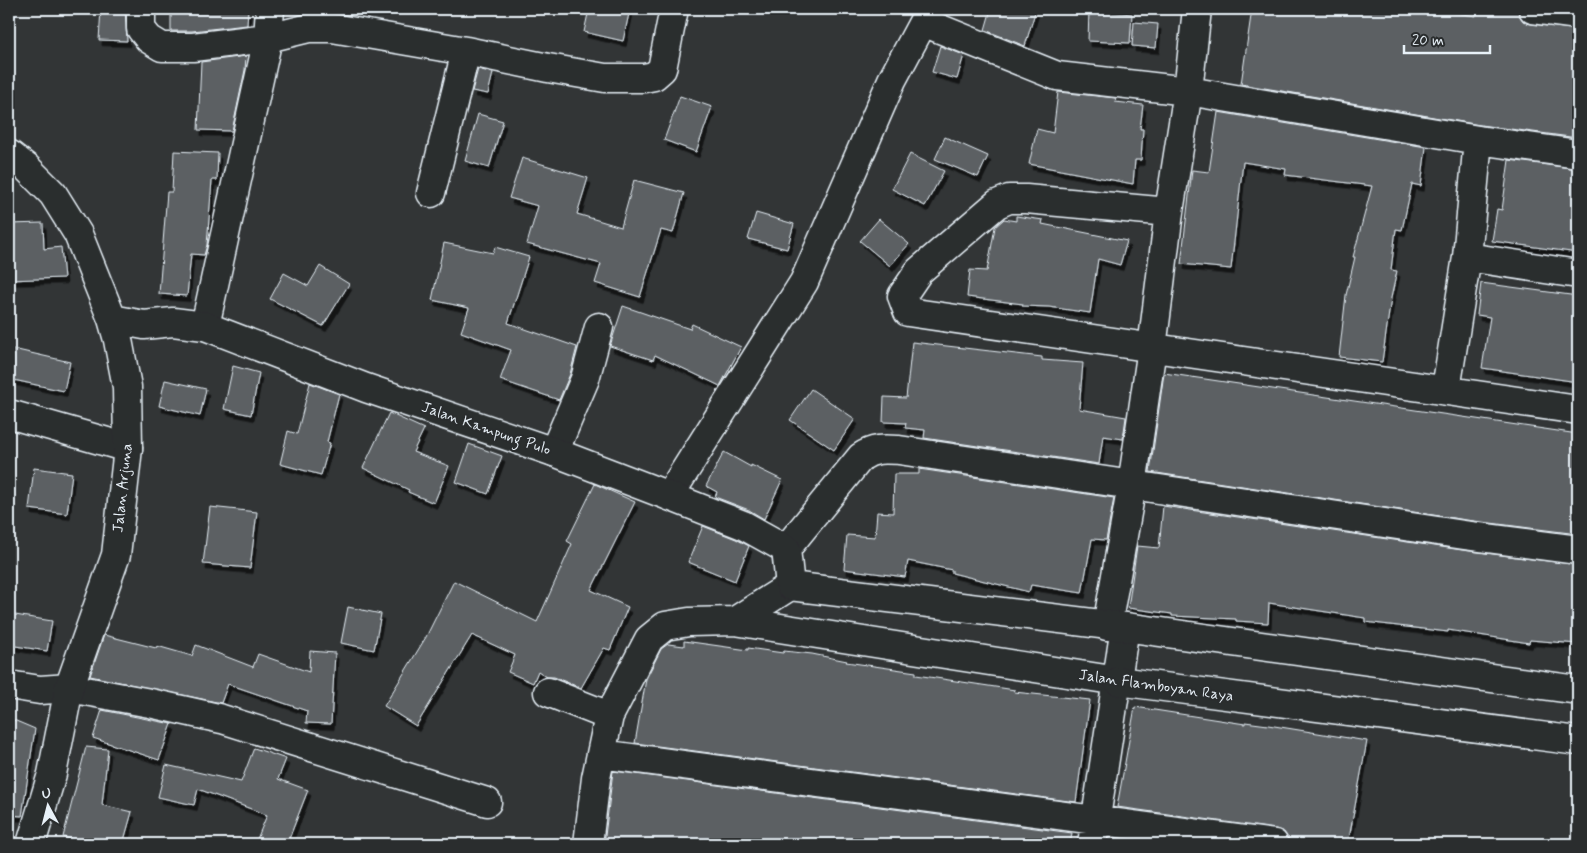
<svg xmlns="http://www.w3.org/2000/svg" width="1587" height="853" viewBox="0 0 1587 853" font-family="Mynerve,sans-serif">
	<defs>
		<filter id="shadow"><feDropShadow dx="3" dy="5.5" stdDeviation="0" flood-color="#0009"/></filter>
	</defs>
	<rect width="100%" height="100%" fill="#323536"/>
	<filter id="ink" filterUnits="userSpaceOnUse"><feTurbulence type="fractalNoise" baseFrequency=".02" numOctaves="2"/><feDisplacementMap in="SourceGraphic" scale="10" xChannelSelector="R" yChannelSelector="G"/><feConvolveMatrix kernelMatrix="1 2 1 2 8 2 1 2 1" color-interpolation-filters="sRGB"/></filter>
	<g filter="url(#ink)">
		<path fill="#5c6063" stroke="#e8f1f8" filter="url(#shadow)" d="M 101,9 L 125,9 L 127,41 L 99,40 Z
			M 171,9 L 248,9 L 247,25 L 192,31 L 171,31 Z
			M 589,9 L 630,9 L 623,41 L 584,32 Z
			M 991,9 L 1036,9 L 1025,46 L 985,30 Z
			M 1252,9 L 1429,9 L 1476,16 L 1476,9 L 1518,9 L 1519,15 L 1523,21 L 1530,24 L 1578,30 L 1578,138 L 1480,125 L 1241,84 Z
			M 1089,10 L 1132,14 L 1130,43 L 1088,41 Z
			M 1134,22 L 1158,24 L 1156,48 L 1132,46 Z
			M 940,46 L 964,55 L 957,79 L 932,72 Z
			M 246,56 L 245,70 L 232,131 L 198,130 L 201,62 Z
			M 478,69 L 493,73 L 488,94 L 472,91 Z
			M 1058,92 L 1116,98 L 1115,102 L 1143,105 L 1140,129 L 1143,129 L 1141,160 L 1135,160 L 1133,184 L 1029,164 L 1037,129 L 1053,133 Z
			M 680,96 L 712,107 L 696,152 L 664,140 Z
			M 1218,112 L 1426,147 L 1421,186 L 1412,184 L 1402,230 L 1396,229 L 1391,270 L 1397,271 L 1391,298 L 1382,362 L 1339,357 L 1346,295 L 1355,257 L 1353,257 L 1372,186 L 1285,175 L 1286,169 L 1243,162 L 1231,269 L 1181,264 L 1192,170 L 1209,172 Z
			M 478,114 L 503,121 L 489,168 L 465,161 Z
			M 945,137 L 988,156 L 978,177 L 935,159 Z
			M 174,151 L 218,153 L 217,180 L 212,180 L 207,245 L 204,255 L 191,254 L 187,296 L 159,294 L 167,192 L 172,192 Z
			M 910,154 L 944,171 L 925,206 L 892,189 Z
			M 522,158 L 588,178 L 577,214 L 621,227 L 634,180 L 684,193 L 673,233 L 661,230 L 640,297 L 595,283 L 601,264 L 527,244 L 538,206 L 509,198 Z
			M 1509,160 L 1578,169 L 1578,253 L 1492,241 L 1497,209 L 1502,210 Z
			M 756,213 L 794,224 L 787,249 L 748,239 Z
			M 1016,216 L 1043,220 L 1042,224 L 1127,241 L 1120,265 L 1098,259 L 1090,313 L 1049,307 L 1022,306 L 1023,304 L 967,297 L 970,270 L 987,271 L 995,227 L 1004,219 L 1016,221 Z
			M 879,219 L 909,244 L 890,266 L 860,241 Z
			M 43,223 L 44,249 L 61,247 L 64,278 L 9,280 L 9,224 Z
			M 444,243 L 493,253 L 495,247 L 529,257 L 508,323 L 577,347 L 570,374 L 559,400 L 500,380 L 511,350 L 461,332 L 469,308 L 432,300 Z
			M 320,266 L 349,284 L 323,326 L 270,299 L 284,273 L 308,286 Z
			M 1481,283 L 1578,296 L 1578,382 L 1482,368 L 1490,317 L 1477,315 Z
			M 623,306 L 690,329 L 692,324 L 741,347 L 720,386 L 655,355 L 653,360 L 610,346 Z
			M 912,342 L 1042,357 L 1042,360 L 1083,363 L 1079,409 L 1126,417 L 1123,439 L 1103,436 L 1099,464 L 924,438 L 925,430 L 905,428 L 906,423 L 883,422 L 884,397 L 906,398 Z
			M 13,349 L 70,362 L 64,391 L 9,379 L 9,368 Z
			M 233,366 L 259,373 L 251,415 L 224,409 Z
			M 1164,373 L 1578,434 L 1578,534 L 1466,520 L 1150,472 Z
			M 165,380 L 206,389 L 200,416 L 159,406 Z
			M 310,383 L 339,394 L 327,442 L 330,443 L 321,475 L 280,464 L 288,431 L 297,434 Z
			M 811,389 L 855,419 L 834,450 L 790,420 Z
			M 389,413 L 424,429 L 413,452 L 449,466 L 434,503 L 408,492 L 409,490 L 363,468 Z
			M 469,444 L 502,456 L 488,494 L 456,482 Z
			M 724,452 L 751,467 L 751,465 L 782,480 L 764,519 L 749,510 L 715,497 L 717,492 L 706,486 Z
			M 34,468 L 72,473 L 67,514 L 29,509 Z
			M 919,469 L 1114,498 L 1106,540 L 1092,539 L 1082,593 L 1031,585 L 1029,592 L 952,573 L 952,570 L 908,561 L 905,577 L 844,569 L 847,535 L 875,537 L 877,512 L 893,513 L 894,474 L 919,474 Z
			M 595,484 L 635,502 L 591,590 L 628,607 L 610,650 L 604,648 L 581,688 L 554,677 L 547,677 L 538,671 L 533,683 L 508,672 L 515,655 L 472,635 L 416,726 L 384,706 L 426,637 L 454,581 L 537,622 L 572,544 L 567,541 Z
			M 1163,506 L 1462,550 L 1578,565 L 1578,644 L 1530,640 L 1529,643 L 1448,630 L 1448,632 L 1365,622 L 1365,618 L 1269,603 L 1268,623 L 1236,621 L 1236,619 L 1172,616 L 1172,614 L 1128,608 L 1137,546 L 1159,548 Z
			M 210,507 L 257,512 L 250,568 L 203,564 Z
			M 703,526 L 736,539 L 749,546 L 735,581 L 688,562 Z
			M 348,607 L 381,614 L 374,650 L 341,643 Z
			M 9,614 L 52,621 L 47,651 L 9,645 Z
			M 104,635 L 156,648 L 157,646 L 192,656 L 196,645 L 253,667 L 258,654 L 309,672 L 310,651 L 335,653 L 331,724 L 306,723 L 307,711 L 228,684 L 221,703 L 90,676 Z
			M 684,641 L 748,650 L 748,648 L 783,653 L 784,651 L 812,654 L 847,661 L 846,662 L 916,672 L 916,675 L 1015,690 L 1014,692 L 1090,700 L 1076,802 L 635,743 L 646,679 L 661,649 L 668,644 L 684,646 Z
			M 1135,707 L 1245,724 L 1245,722 L 1268,725 L 1367,741 L 1348,844 L 1315,844 L 1289,840 L 1284,832 L 1276,829 L 1117,807 Z
			M 102,710 L 172,724 L 159,760 L 93,738 Z
			M 9,718 L 35,729 L 22,816 L 9,815 Z
			M 86,747 L 108,749 L 102,805 L 132,812 L 123,844 L 91,844 L 63,837 Z
			M 254,748 L 286,759 L 278,779 L 308,790 L 287,844 L 255,844 L 267,815 L 198,789 L 194,805 L 158,797 L 166,765 L 241,782 Z
			M 613,771 L 1072,833 L 1070,844 L 790,844 L 731,838 L 731,840 L 726,839 L 726,844 L 604,844 Z"/>
		<g fill="none" stroke-linecap="round" stroke-linejoin="round">
			<defs>
				<path id="street" d="M 141,9 L 141,29 L 149,39 L 162,47 L 193,47 L 268,38 L 309,28 L 332,28 L 466,51 L 548,68 L 605,78 L 644,78 L 654,76 L 662,69 L 674,9
					M 1533,9 L 1578,15
					M 923,22 L 1057,76 L 1188,91 L 1478,140 L 1578,154
					M 431,193 L 466,51
					M 1169,212 L 1026,199 L 1009,199 L 997,204 L 919,271 L 902,296 L 908,312 L 1578,410
					M 1467,257 L 1578,274
					M 205,326 L 268,38 L 270,9
					M 1446,389 L 1467,257 L 1478,140
					M 9,414 L 128,448
					M 554,452 L 585,379 L 599,327
					M 669,496 L 804,282 L 892,80 L 930,9
					M 786,549 L 861,457 C 874,448 884,449 899,450 L 1464,535 L 1578,550
					M 735,621 L 790,586
					M 1107,626 L 1132,485 L 1152,348 L 1169,212 L 1188,91 L 1197,9
					M 9,685 L 40,690 L 69,688 L 150,703 L 222,719 L 487,802
					M 548,692 L 609,716
					M 601,754 L 1274,844
					M 588,844 L 596,778 L 609,716 L 649,639 L 665,626 L 689,622 L 735,621 L 1118,681
					M 1092,844 L 1125,627"/>
				<path id="secondary" d="M 9,154 L 27,168 L 53,194 L 78,234 L 112,319 L 118,340 L 127,387 L 128,448 L 116,555 L 69,688 L 52,774 L 31,844
					M 112,319 L 144,325 L 173,322 L 205,326 L 366,388 L 554,452 L 669,496 L 743,525 L 786,549 L 790,586 L 1125,627 L 1578,690
					M 1118,681 L 1578,741"/>
			</defs>
			<use href="#street" stroke="#e8f1f8" stroke-width="31"/>
			<use href="#secondary" stroke="#e8f1f8" stroke-width="31"/>
			<use href="#street" stroke="#2a2d2e" stroke-width="28"/>
			<use href="#secondary" stroke="#2a2d2e" stroke-width="28"/>
		</g>
	</g>
	<g text-anchor="middle" dominant-baseline="central" stroke-width="4" stroke-linejoin="round" paint-order="stroke">
		<g font-size="15" fill="#e8f1f8" stroke="#2a2d2e">
			<text transform="translate(486 429) rotate(19)">Jalan Kampung Pulo</text>
			<text transform="translate(123 488) rotate(-84)">Jalan Arjuna</text>
			<text transform="translate(1156 686) rotate(8)">Jalan Flamboyan Raya</text>
		</g>
	</g>
	<rect width="1587" height="853" fill="none" stroke="#2a2d2e" stroke-width="30"/>
	<rect x="15" y="15" width="1557" height="823" fill="none" stroke="#e8f1f8" stroke-width="2" filter="url(#ink)"/>
	<g transform="translate(48 806) rotate(353)" stroke="#2a2d2e" stroke-width="4" paint-order="stroke">
	<path d="M0-4L9 19L0 12L-9 19Z" fill="#e8f1f8"/>
	<text y="-8" font-size="14" font-weight="bold" text-anchor="middle" fill="#e8f1f8">U</text>
	</g>
	<path d="M1404 45v8h86v-8" fill="none" stroke="#e8f1f8" stroke-width="2.5"/>
	<text x="1412" y="45" font-size="15" fill="#e8f1f8" stroke="#2a2d2e" stroke-width="4" paint-order="stroke">20 m</text>
</svg>
